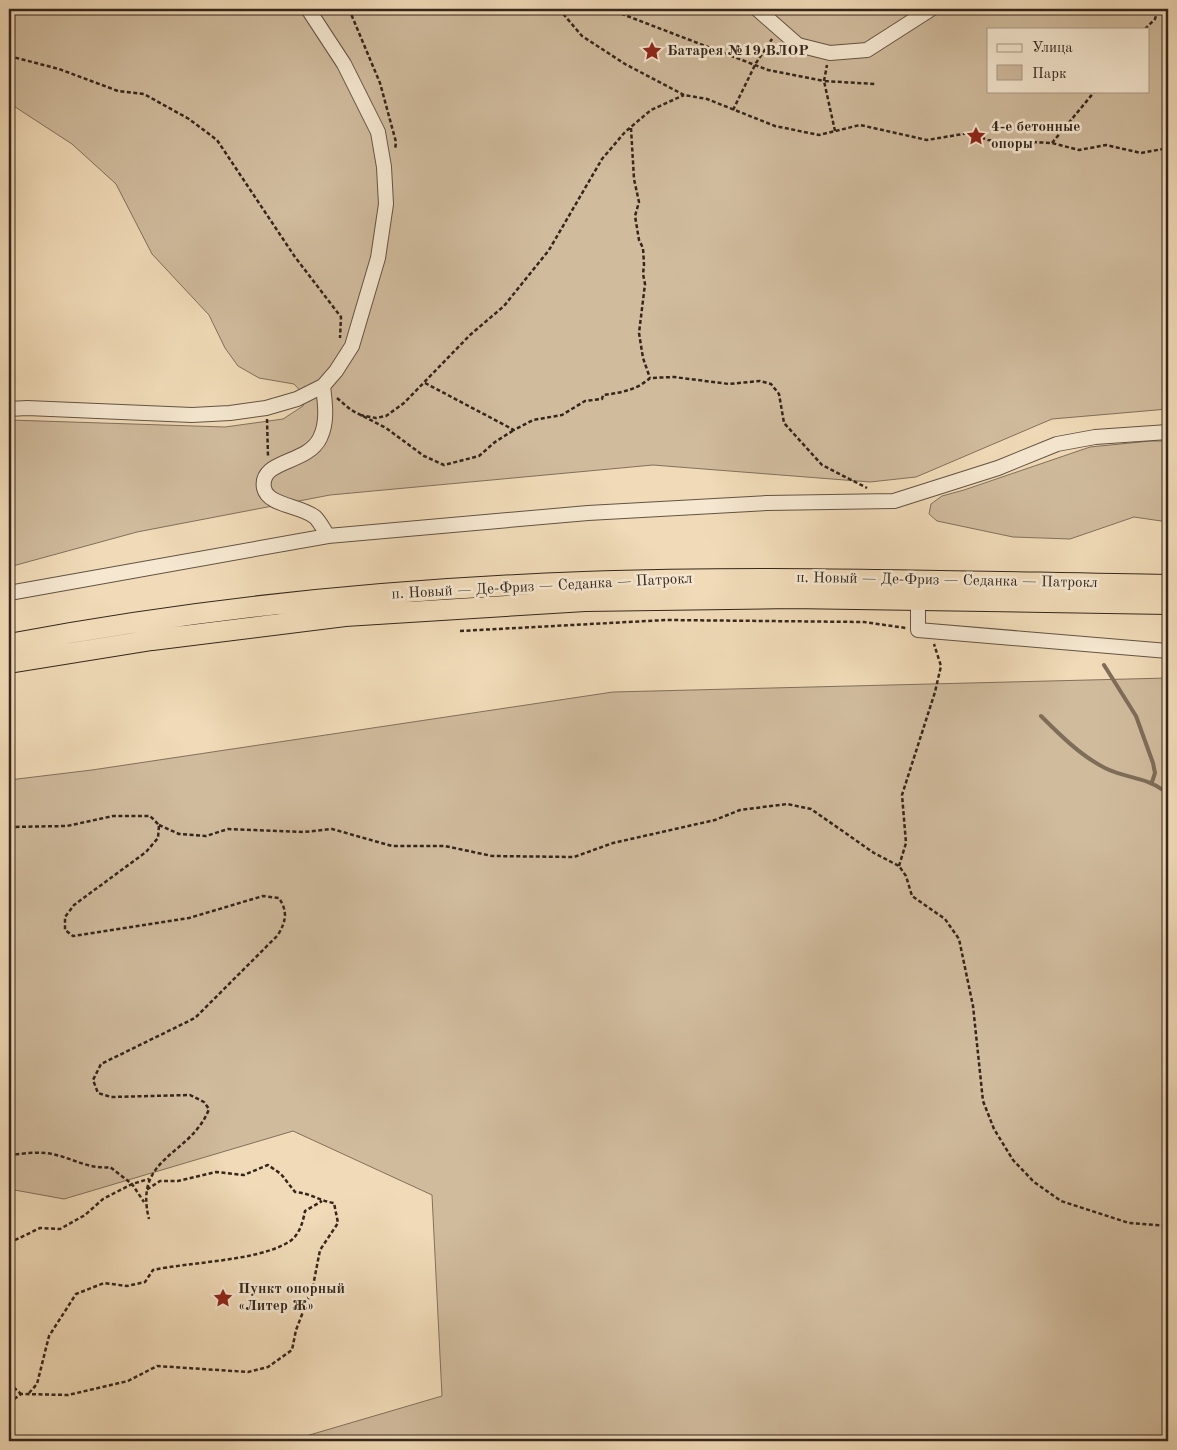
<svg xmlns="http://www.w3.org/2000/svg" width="1177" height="1450" viewBox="0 0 1177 1450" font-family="'Old Standard TT',serif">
	<rect width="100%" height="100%" fill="#f0dab7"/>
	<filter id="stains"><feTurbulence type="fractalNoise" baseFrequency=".004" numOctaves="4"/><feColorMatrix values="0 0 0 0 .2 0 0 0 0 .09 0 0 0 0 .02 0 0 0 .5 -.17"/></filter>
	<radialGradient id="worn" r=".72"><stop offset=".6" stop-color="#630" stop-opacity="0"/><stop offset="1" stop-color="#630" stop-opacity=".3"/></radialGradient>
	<path fill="#d0bb9d" stroke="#82705c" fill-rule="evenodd" d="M 9,9 L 1168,9 L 1168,409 L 1052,419 L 916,477 L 870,482 L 653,465 L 330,495 L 137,532 L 9,567 L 9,420 L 225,427 L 283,419 L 303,406 L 306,397 L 294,384 L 259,378 L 238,366 L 225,348 L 209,315 L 152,254 L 116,184 L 72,144 L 9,103 ZM 988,29 L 1148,29 L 1148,91 L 988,91 Z
		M 1150,441 L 1168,441 L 1168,522 L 1134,517 L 1070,539 L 1013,537 L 937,521 L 929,514 L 931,504 L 942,496 L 964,490 L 1090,447 Z
		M 1168,678 L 1168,1441 L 289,1441 L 442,1396 L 432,1195 L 293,1131 L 64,1199 L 9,1189 L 9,780 L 92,770 L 613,692 Z"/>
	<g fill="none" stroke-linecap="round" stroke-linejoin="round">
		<path stroke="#7e6d59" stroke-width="4" d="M 1104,665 L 1136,716 L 1153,763 L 1155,773 L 1152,782
			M 1041,716 C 1060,735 1081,756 1105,768 C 1124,778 1146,777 1163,790 L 1168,789"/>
		<defs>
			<path id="minor" d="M 757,9 L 798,45 L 830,53 L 867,50 L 931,9
				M 323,386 C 325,403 328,422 320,438 C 307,465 259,459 264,488 C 268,506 300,505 315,517 C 320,522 324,530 328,536 L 588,513 L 767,503 L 894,501 L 998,468 L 1057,444 L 1095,437 L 1168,432
				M 9,409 L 27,408 L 192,415 L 230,413 L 266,408 L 297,399 L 323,386 L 336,371 L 352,346 L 378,258 L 386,204 L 384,167 L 378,132 L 344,64 L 308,9
				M 9,593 L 328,536
				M 918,606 L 918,630 L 1168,651"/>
			<path id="highway" d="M 9,644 C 198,608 391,589 584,582 C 778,575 974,582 1168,585
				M 9,663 L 152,640 L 345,616 L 585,601 L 791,598 L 1168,604"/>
		</defs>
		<use href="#minor" stroke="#635343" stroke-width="16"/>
		<use href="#highway" stroke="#34261c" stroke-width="22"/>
		<path stroke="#34261c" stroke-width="2.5" stroke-dasharray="4 2.5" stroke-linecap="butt" d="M 349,9 L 380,83 L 396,142 L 395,150
			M 559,9 L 582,36 L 625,64 L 684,95 L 707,99 L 775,126 L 819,135 L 860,125 L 927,140 L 969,133 L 988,140 L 1052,143 L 1079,150 L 1106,145 L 1141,153 L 1168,148
			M 609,9 L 768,70 L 824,81 L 827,65
			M 1145,29 L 1155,19 L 1158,9
			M 9,56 L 59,69 L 118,91 L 144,94 L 189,119 L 217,140 L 295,257 L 341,317 L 340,338
			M 733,110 L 756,63 L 772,39
			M 631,128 L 634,179 L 639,202 L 635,216 L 639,240 L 643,248 L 644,265 L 643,274 L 645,284 L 639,333 L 643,358 L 650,378
			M 835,131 L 824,81 L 875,84
			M 1052,143 L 1095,91
			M 425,383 L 514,430 L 533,420 L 562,415 L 585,401 L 602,399 L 603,395 C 620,393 637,390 650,378 L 674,377 L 729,384 L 760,381 L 771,384 L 779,394 L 784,423 L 822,465 L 867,488
			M 337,398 L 351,410 L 386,428 L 424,456 L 444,465 L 479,456 L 495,442 L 514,430
			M 360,415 L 376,418 L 386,416 L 404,403 L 470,335 L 504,306 L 549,250 L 602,159 L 625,132 L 651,110 L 684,95
			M 267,419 L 268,456
			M 460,631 L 666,620 L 864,622 L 906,628
			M 159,825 L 179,834 L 206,836 L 228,829 L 304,832 L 332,829 L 392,846 L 445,846 L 492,856 L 574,857 L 613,843 L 715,820 L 740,810 L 787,804 L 811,809 L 874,853 L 899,866 L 906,876 L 912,896 L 945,919 L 959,939 L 973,1006 L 983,1101 L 994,1129 L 1013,1160 L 1034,1182 L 1061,1201 L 1129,1223 L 1168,1226
			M 9,827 L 67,826 L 113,816 L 150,816 L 159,825 L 158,838 L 146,852 L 74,905 L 65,917 L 65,930 L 73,936 L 189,918 L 263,896 L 279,898 C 288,912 286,921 278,935 L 195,1018 L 101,1064 L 93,1080 L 98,1093 L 111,1097 L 190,1095 L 204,1102 L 209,1109 C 191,1156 133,1156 149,1219
			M 899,866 L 906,843 L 902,795 L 935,692 L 941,666 L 934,644
			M 9,1155 C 20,1154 33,1152 45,1153 C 68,1155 87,1170 110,1167 L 132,1184 L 144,1202
			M 9,1243 L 40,1228 L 60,1229 L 85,1215 L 103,1199 L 132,1184 L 149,1179
			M 9,1383 L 21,1394
			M 29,1393 L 37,1384 L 49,1336 L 76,1294 L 104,1283 L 127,1286 L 145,1282 L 153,1270 C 190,1262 256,1261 287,1243 C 299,1237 303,1222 305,1211 L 322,1201
			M 9,1403 L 21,1394 L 68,1395 L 128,1381 L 157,1366 L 248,1372 L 268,1367 L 292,1350 L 296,1330 L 313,1286 L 320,1250 L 338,1223 L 334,1203 C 320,1201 310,1193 295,1192 L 281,1174 L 268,1165 L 244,1175 L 216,1172 L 178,1181 L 160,1181 L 146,1190"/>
		<use href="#minor" stroke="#f5e7d0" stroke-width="14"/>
		<use href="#highway" stroke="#f0dab7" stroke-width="20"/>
	</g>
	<defs>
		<symbol id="sight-bare" viewBox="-9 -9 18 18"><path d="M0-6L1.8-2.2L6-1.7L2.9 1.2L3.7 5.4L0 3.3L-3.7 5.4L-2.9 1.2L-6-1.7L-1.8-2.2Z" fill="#8f2418" stroke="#f5e7d0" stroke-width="2.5" paint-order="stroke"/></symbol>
	</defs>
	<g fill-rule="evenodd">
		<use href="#sight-bare" x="638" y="37" width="28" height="28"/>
		<use href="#sight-bare" x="962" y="122" width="28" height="28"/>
		<use href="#sight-bare" x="209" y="1284" width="28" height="28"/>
	</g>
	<g text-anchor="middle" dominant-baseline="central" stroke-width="5" stroke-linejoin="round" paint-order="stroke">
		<g font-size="15" font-weight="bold" fill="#34261c" stroke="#f5e7d0" text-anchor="start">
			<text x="667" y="51">Батарея №19 ВЛОР</text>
			<text x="991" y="127">4-е бетонные<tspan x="991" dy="17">опоры</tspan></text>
			<text x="238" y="1289">Пункт опорный<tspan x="238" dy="17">«Литер Ж»</tspan></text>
		</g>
		<g font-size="15" fill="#34261c" stroke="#f5e7d0">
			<text transform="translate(947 581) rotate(1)">п. Новый — Де-Фриз — Седанка — Патрокл</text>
			<text transform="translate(542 587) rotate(-3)">п. Новый — Де-Фриз — Седанка — Патрокл</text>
		</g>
	</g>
	<rect width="1177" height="1450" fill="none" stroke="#f0dab7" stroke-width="30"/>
	<rect x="10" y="10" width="1157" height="1430" fill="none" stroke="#34261c" stroke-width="2.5"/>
	<rect x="15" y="15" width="1147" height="1420" fill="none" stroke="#34261c"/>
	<rect x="987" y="28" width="162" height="65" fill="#f5e7d0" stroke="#a89a88"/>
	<rect x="997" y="44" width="25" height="8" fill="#f5e7d0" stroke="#a89a88"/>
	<text x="1032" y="52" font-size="15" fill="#34261c">Улица</text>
	<rect x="997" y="65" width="25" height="15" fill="#d0bb9d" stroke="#a89a88"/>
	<text x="1032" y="78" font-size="15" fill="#34261c">Парк</text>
	<rect width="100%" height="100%" filter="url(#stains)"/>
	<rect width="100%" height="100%" fill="url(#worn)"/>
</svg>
